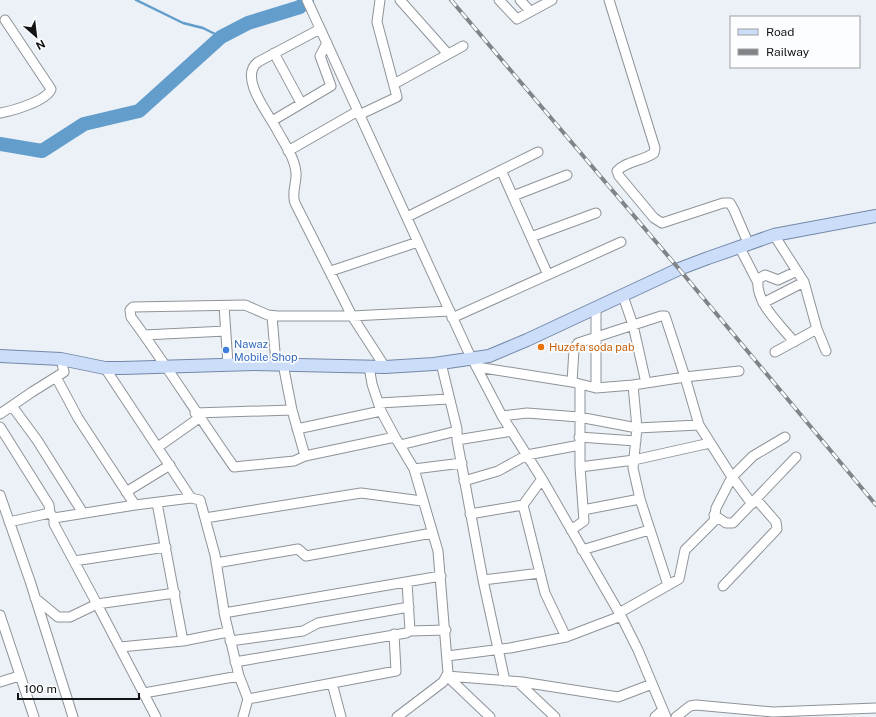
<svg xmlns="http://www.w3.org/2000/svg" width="876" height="717" viewBox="0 0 876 717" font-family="'Public Sans',sans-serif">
	<rect width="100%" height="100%" fill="#ebf1f7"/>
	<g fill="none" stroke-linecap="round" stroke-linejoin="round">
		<path stroke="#629dcc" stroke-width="2.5" d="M 136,0 L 183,23 L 203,28 L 221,37"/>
		<path stroke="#629dcc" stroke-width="14" d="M 0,144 L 42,151 L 84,124 L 139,111 L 221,37 L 248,23 L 300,7 L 307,0"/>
		<defs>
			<path id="minor" d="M 307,0 L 467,349 L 502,416 L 542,479 L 621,616 L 638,650 L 666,717
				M 400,0 L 448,54
				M 499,0 L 517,19 L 552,0
				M 520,0 L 530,11
				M 609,0 L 655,148 L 654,153 C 643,161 626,161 617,171 L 619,176 L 654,218 L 662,223 L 723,203 L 730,203 L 734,210 L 749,245
				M 320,29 L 258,62 C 238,77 269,114 277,130 C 284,143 295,158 296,173 C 297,183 291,193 295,203 L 352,316 L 385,367
				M 274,53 L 301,103
				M 394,84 L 463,46
				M 0,113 C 12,111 47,101 51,89 L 5,20
				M 359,115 L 397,97 L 377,22 L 380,0
				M 272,121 L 331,86 L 320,56 L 327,43
				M 288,151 L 358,111
				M 501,170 L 548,275
				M 513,196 L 567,175
				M 407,217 L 538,152
				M 774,235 L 804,282 L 817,329 L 826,351
				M 531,237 L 596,213
				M 740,248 L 758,283
				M 331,271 L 418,242
				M 623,296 L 633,325 L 646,383
				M 763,303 L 804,282
				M 224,306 L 228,364
				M 596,308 L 596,388
				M 272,316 L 276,364
				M 452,318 L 621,242
				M 144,335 L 226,331
				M 794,342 C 780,324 755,303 758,279 L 765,275 L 778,280 L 797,271
				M 775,352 L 817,329
				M 441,363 L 457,429 L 457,440 L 483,580 L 505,681
				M 283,364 L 292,410 L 305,456 L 294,461 L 234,467 C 199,417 167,366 131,317 L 130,310 L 133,307 L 245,305 L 268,315 L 277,316 L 352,316 L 450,311
				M 477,367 L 572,382 L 596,388 L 633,385 L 685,377 L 699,425 L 732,477 L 752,504
				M 105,368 L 191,498 L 135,505
				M 572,382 L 574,349 L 578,343 L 661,316 L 665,316 L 666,319 L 685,377 L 739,371
				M 633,385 L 637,428 L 633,468 L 640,499 L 668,585
				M 379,403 L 449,399
				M 12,406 L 37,440 L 83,513
				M 195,413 L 292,410
				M 0,414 L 32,392 L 64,372 L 61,359
				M 502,416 L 527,413 L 579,417 L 637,428 L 699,425
				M 0,427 L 49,505 L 50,513
				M 297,429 L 381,411 L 372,384 L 369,366
				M 395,437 L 414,469 L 438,551 L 448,673 L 443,682 L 397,717
				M 579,437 L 636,441
				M 457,440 L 512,431
				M 400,445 L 457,431
				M 158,447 L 199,418
				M 305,456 L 395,437 L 381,411
				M 580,467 L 634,460 L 710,443
				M 414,469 L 462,463
				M 464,481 L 498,471 L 527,455 L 580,445
				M 126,492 L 170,465
				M 0,495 L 30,581 L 73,717
				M 523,505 L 545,593 L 566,637
				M 583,510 L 640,499
				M 470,514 L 523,505 L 542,479
				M 714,515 L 726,523 L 733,523 L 796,457
				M 205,518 L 361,493 L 422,501
				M 9,522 L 50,513 L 54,518 L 135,505 L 78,418 L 56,377
				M 571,530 L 584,521 L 580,467 L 580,384
				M 582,550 L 649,530
				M 74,561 L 166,547
				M 216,563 L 298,549 L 306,556 L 432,533
				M 483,580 L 540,573
				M 723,586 L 777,529 L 776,522 L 756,499
				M 35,598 L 58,617 L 70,617 L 97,604 L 54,524 L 54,518
				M 224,613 L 441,576
				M 619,613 L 679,579 L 685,550 L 714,521 L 716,508 L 732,477 L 753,456 L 785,437
				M 0,615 L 34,717
				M 410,631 L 446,630
				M 183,641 L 228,632
				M 230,641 L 303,631 L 318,623 L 409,607
				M 120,647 L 183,641 L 157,503
				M 447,656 L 510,648 L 566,637 L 621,616
				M 235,662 L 406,633 L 410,631 L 407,582
				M 239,676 L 248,699 L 396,671 L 394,634
				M 447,676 L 522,682 L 618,697 L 652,684
				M 447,676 L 490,717
				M 0,682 L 19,676
				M 518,682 L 555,717
				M 332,683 L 341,717
				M 144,693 L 239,676 L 225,617 L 215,555 L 200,500 L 191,498
				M 156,717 L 97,604 L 175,593
				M 243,717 L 248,699
				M 655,717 L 663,710
				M 676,717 L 690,706 L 696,705 L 773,712 L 876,708"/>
			<path id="major" d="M 0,356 L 61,359 L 105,368 L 122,368 L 254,364 L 385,367 L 434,364 L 489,356 L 527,340 L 679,269 L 708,258 L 774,235 L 876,216"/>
		</defs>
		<use href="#minor" stroke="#8e9398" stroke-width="11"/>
		<use href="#major" stroke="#7488a7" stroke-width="14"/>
		<use href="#minor" stroke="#fff" stroke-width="9"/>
		<use href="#major" stroke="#ccddfa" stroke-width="12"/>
		<defs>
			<path id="rail" d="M 451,0 L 679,269 L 876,505"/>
		</defs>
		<use href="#rail" stroke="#808488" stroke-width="4"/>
		<use href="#rail" stroke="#fcfdff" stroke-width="2.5" stroke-dasharray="8" stroke-linecap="butt"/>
	</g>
	<circle fill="#e8710a" stroke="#fcfdff" stroke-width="1.5" cx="541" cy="347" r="4"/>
	<circle fill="#3f7fe0" stroke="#fcfdff" stroke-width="1.5" cx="226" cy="350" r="4"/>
	<g text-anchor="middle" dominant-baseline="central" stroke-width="3.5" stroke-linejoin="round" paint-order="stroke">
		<g font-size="11" fill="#366cbe" stroke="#fcfdff" text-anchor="start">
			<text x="234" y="344">Nawaz<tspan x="234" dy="13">Mobile Shop</tspan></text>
		</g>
		<g font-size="11" fill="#c56008" stroke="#fcfdff" text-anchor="start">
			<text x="549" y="347">Huzefa soda pab</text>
		</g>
	</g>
	<rect x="730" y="16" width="130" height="52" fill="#fcfdff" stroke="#9e9fa1"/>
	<rect x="738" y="29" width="20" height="6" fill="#ccddfa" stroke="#9e9fa1"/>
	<text x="766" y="36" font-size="12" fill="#111315">Road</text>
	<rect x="738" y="49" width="20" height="6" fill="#808488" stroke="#9e9fa1"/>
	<text x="766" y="56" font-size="12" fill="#111315">Railway</text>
	<g transform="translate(36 36) rotate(152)" stroke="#fcfdff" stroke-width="3" paint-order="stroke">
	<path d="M0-3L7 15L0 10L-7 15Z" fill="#111315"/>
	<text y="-6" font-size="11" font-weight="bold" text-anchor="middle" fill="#111315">N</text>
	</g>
	<path d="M18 693v6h121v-6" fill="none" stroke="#111315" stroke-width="2"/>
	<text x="24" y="693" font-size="12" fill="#111315" stroke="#fcfdff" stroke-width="3" paint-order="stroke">100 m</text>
</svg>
